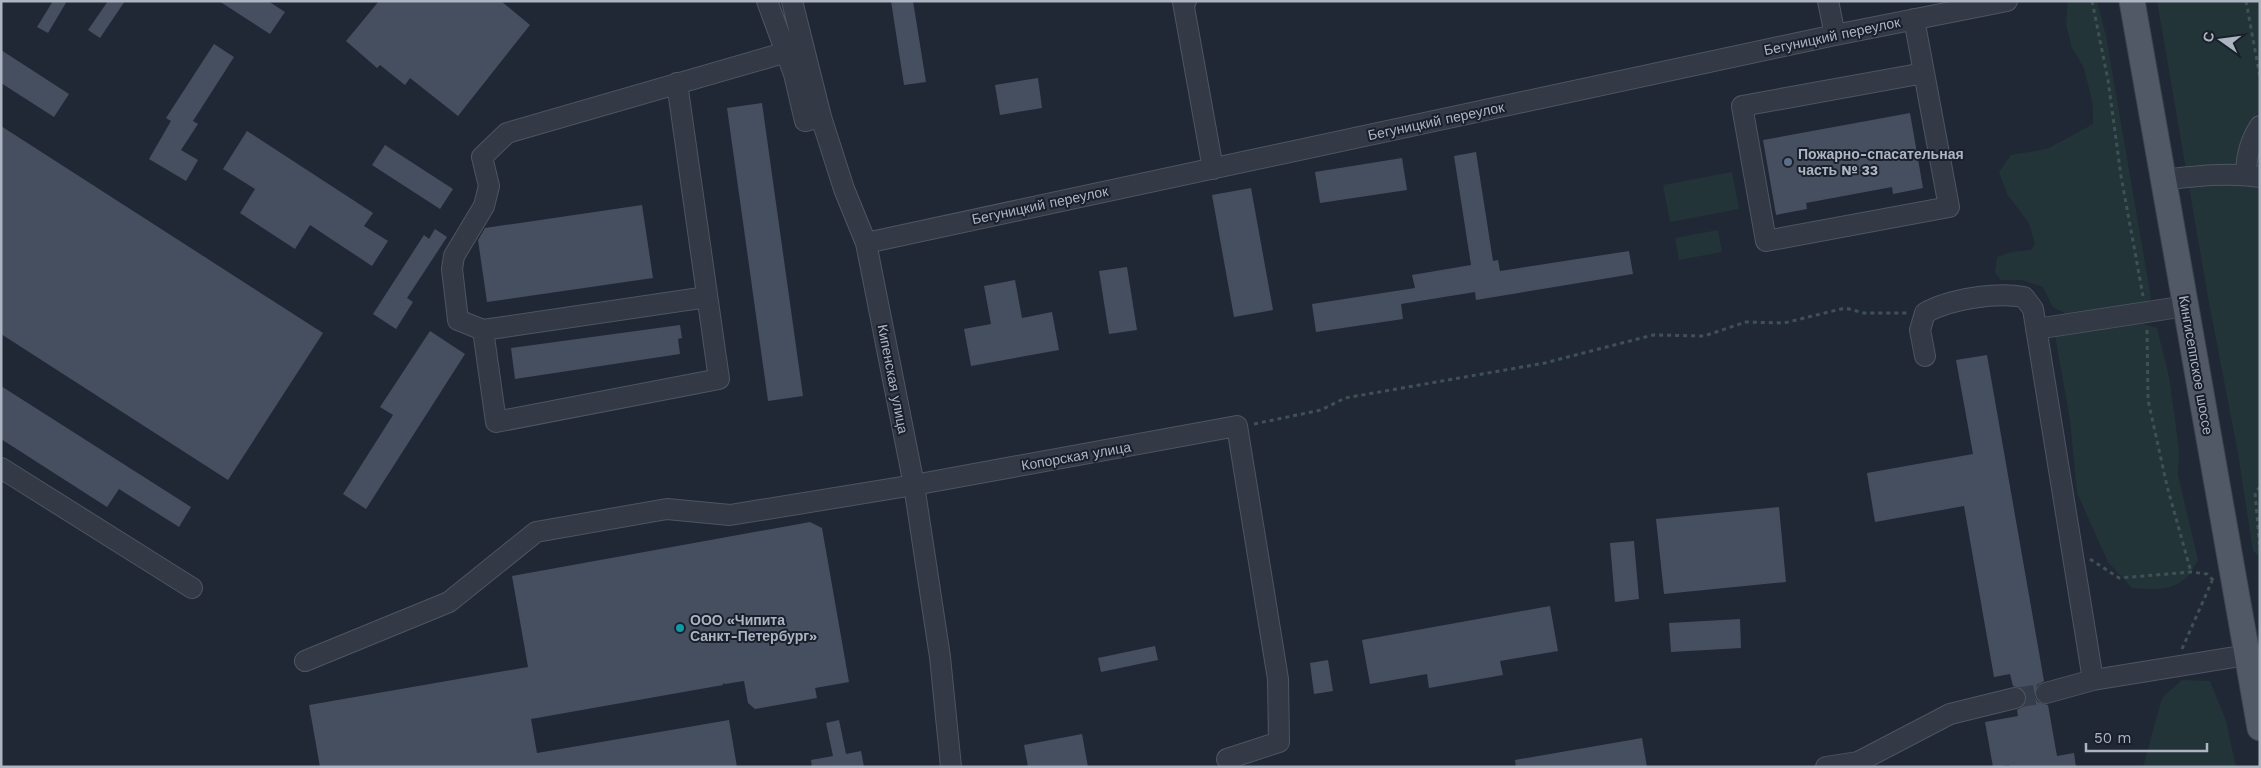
<svg xmlns="http://www.w3.org/2000/svg" width="2261" height="768" viewBox="0 0 2261 768" font-family="'Work Sans',sans-serif">
	<rect width="100%" height="100%" fill="#202836"/>
	<path fill="#223437" d="M 2097,1 L 2106,36 L 2151,298 L 2147,303 L 2069,315 L 2053,307 L 2043,287 L 2022,280 L 2001,280 L 1995,273 L 1997,257 L 2012,252 L 2031,250 L 2035,244 L 2029,223 L 2007,194 L 1999,172 L 2011,155 L 2047,149 L 2093,124 L 2093,105 L 2084,68 L 2072,48 L 2066,24 L 2068,2 Z
		M 2157,1 L 2260,1 L 2260,557 L 2253,551 L 2238,453 L 2209,303 Z
		M 1732,172 L 1739,209 L 1670,222 L 1663,185 Z
		M 1718,230 L 1722,252 L 1679,260 L 1675,238 Z
		M 2136,322 L 2157,328 L 2169,377 L 2179,449 L 2178,475 L 2198,560 C 2182,592 2163,590 2132,588 L 2108,562 L 2077,493 L 2070,420 L 2055,335 Z
		M 2182,680 L 2210,681 L 2226,721 L 2236,767 L 2143,767 L 2162,698 Z"/>
	<path fill="#464f60" d="M 53,1 L 67,1 L 48,33 L 37,27 Z
		M 108,1 L 125,1 L 100,38 L 88,30 Z
		M 219,1 L 268,1 L 285,12 L 270,34 Z
		M 379,1 L 501,1 L 530,25 L 458,116 L 410,78 L 405,85 L 380,65 L 377,68 L 346,41 Z
		M 891,1 L 913,1 L 926,82 L 904,85 Z
		M 214,44 L 234,57 L 193,121 L 198,124 L 181,150 L 198,160 L 186,181 L 149,159 L 171,121 L 166,118 Z
		M 1,50 L 69,94 L 54,117 L 1,83 Z
		M 1038,78 L 1042,108 L 1000,115 L 995,85 Z
		M 762,103 L 803,396 L 768,401 L 727,108 Z
		M 1910,113 L 1923,188 L 1893,194 L 1892,187 L 1806,203 L 1807,209 L 1776,215 L 1763,140 Z
		M 1,126 L 323,333 L 228,480 L 1,334 Z
		M 247,131 L 373,213 L 364,226 L 388,241 L 372,266 L 310,225 L 295,249 L 240,213 L 255,189 L 223,169 Z
		M 385,145 L 453,189 L 440,209 L 372,165 Z
		M 1476,152 L 1493,261 L 1498,260 L 1500,271 L 1629,251 L 1633,274 L 1476,300 L 1475,292 L 1401,304 L 1403,319 L 1316,332 L 1312,304 L 1415,288 L 1412,275 L 1471,265 L 1454,156 Z
		M 1402,158 L 1407,190 L 1320,203 L 1315,172 Z
		M 1251,188 L 1273,310 L 1234,317 L 1212,195 Z
		M 642,205 L 653,278 L 487,302 L 478,240 L 485,228 Z
		M 435,229 L 447,237 L 407,298 L 413,302 L 396,329 L 373,314 L 424,235 L 429,239 Z
		M 1127,267 L 1137,330 L 1109,334 L 1099,271 Z
		M 1015,280 L 1022,318 L 1052,312 L 1059,350 L 971,366 L 964,329 L 991,324 L 984,286 Z
		M 680,325 L 682,338 L 678,339 L 680,354 L 515,379 L 511,348 Z
		M 430,331 L 465,354 L 366,509 L 343,494 L 393,415 L 380,407 Z
		M 1987,355 L 2044,681 L 2037,685 L 2034,696 L 2038,702 L 2048,705 L 2057,756 L 2074,753 L 2076,767 L 2009,767 L 2009,765 L 1993,767 L 1985,722 L 2018,716 L 2017,710 L 2024,706 L 2027,696 L 2023,689 L 2013,686 L 2010,674 L 1994,677 L 1964,506 L 1875,522 L 1867,473 L 1973,454 L 1956,360 Z
		M 1,386 L 191,507 L 179,527 L 119,489 L 107,507 L 1,439 Z
		M 1779,507 L 1786,582 L 1664,594 L 1656,519 Z
		M 810,522 L 822,528 L 849,682 L 815,688 L 817,698 L 755,709 L 748,703 L 744,681 L 725,684 L 723,683 L 723,685 L 531,719 L 537,753 L 729,720 L 737,767 L 320,767 L 309,705 L 528,667 L 512,576 Z
		M 1634,541 L 1639,599 L 1615,602 L 1610,543 Z
		M 1550,606 L 1558,651 L 1500,661 L 1503,675 L 1429,688 L 1427,674 L 1370,684 L 1362,640 Z
		M 1740,619 L 1741,648 L 1671,652 L 1669,623 Z
		M 1155,646 L 1158,660 L 1101,672 L 1098,658 Z
		M 1328,660 L 1333,691 L 1314,694 L 1310,663 Z
		M 839,720 L 846,754 L 861,751 L 864,767 L 812,767 L 811,760 L 833,756 L 826,723 Z
		M 1082,734 L 1088,767 L 1028,767 L 1024,745 Z
		M 1642,738 L 1647,767 L 1516,767 L 1515,760 Z"/>
	<g fill="none" stroke-linecap="round" stroke-linejoin="round">
		<path stroke="#353d4b" stroke-width="20" stroke-dasharray="20 10" stroke-linecap="butt" d="M 2015,698 L 2046,693"/>
		<defs>
			<path id="minor" d="M 767,1 L 794,74 L 805,121 L 821,117
				M 792,1 L 821,117 L 844,189 L 866,243 L 914,485 L 940,657 L 951,767
				M 1186,1 L 1183,2 L 1213,169
				M 1828,1 L 1835,35
				M 1914,19 L 1949,207 L 1766,241 L 1742,106 L 1924,73
				M 677,83 L 719,379 L 496,422 L 483,330 L 458,320 L 452,269 L 454,256 L 484,206 L 489,186 L 482,157 L 507,133 L 787,52
				M 2246,175 C 2246,158 2250,141 2260,126
				M 2163,180 C 2195,176 2228,172 2260,177
				M 866,243 L 1835,35 L 2007,1
				M 2036,329 L 2186,306
				M 483,330 L 707,297
				M 1925,356 L 1920,330 L 1925,313 C 1949,299 1996,292 2024,297 L 2033,309 L 2093,680
				M 1,468 L 192,588
				M 305,661 L 449,602 L 536,532 L 667,509 L 730,515 L 914,485 L 1237,426 L 1278,679 L 1279,742 L 1227,759
				M 2046,693 L 2093,680 L 2247,655
				M 1826,767 L 1858,762 L 1950,714 L 2015,698"/>
			<path id="major" d="M 2132,1 L 2260,728"/>
		</defs>
		<use href="#minor" stroke="#4e5561" stroke-width="22"/>
		<use href="#major" stroke="#3d4450" stroke-width="27"/>
		<path stroke="#3f5154" stroke-width="3" stroke-dasharray="4 4" stroke-linecap="butt" d="M 2092,1 L 2108,80 L 2121,176 L 2143,296
			M 2246,1 L 2260,77
			M 2147,330 L 2148,400 L 2167,486 L 2191,572
			M 1254,424 L 1321,410 L 1345,398 L 1545,363 L 1653,335 L 1704,336 L 1746,322 L 1784,323 L 1845,308 L 1864,313 L 1907,313
			M 2260,487 L 2255,493 L 2260,550
			M 2090,559 L 2119,578 L 2191,572 L 2207,574 L 2214,581
			M 2182,649 L 2212,581"/>
		<use href="#minor" stroke="#333a46" stroke-width="20"/>
		<use href="#major" stroke="#515967" stroke-width="25"/>
	</g>
	<circle fill="#5c6f8a" stroke="#19202b" stroke-width="2" cx="1788" cy="162" r="5"/>
	<circle fill="#0f9aa8" stroke="#19202b" stroke-width="2" cx="680" cy="628" r="5"/>
	<g text-anchor="middle" dominant-baseline="central" stroke-width="4" stroke-linejoin="round" paint-order="stroke">
		<g font-size="14" fill="#adb5c3" stroke="#19202b">
			<text transform="translate(1832 36) rotate(-12)">Бегуницкий переулок</text>
			<text transform="translate(1436 121) rotate(-12)">Бегуницкий переулок</text>
			<text transform="translate(1040 205) rotate(-12)">Бегуницкий переулок</text>
			<text transform="translate(2196 365) rotate(80)">Кингисеппское шоссе</text>
			<text transform="translate(893 379) rotate(79)">Кипенская улица</text>
			<text transform="translate(1076 456) rotate(-10)">Копорская улица</text>
		</g>
		<g font-size="14" font-weight="bold" fill="#adb5c3" stroke="#19202b" text-anchor="start">
			<text x="1798" y="154">Пожарно-спасательная<tspan x="1798" dy="16">часть № 33</tspan></text>
			<text x="690" y="620">ООО «Чипита<tspan x="690" dy="16">Санкт-Петербург»</tspan></text>
		</g>
	</g>
	<rect width="2261" height="768" fill="none" stroke="#adb5c3" stroke-width="5"/>
	<g transform="translate(2221 40) rotate(284)" stroke="#19202b" stroke-width="4" paint-order="stroke">
	<path d="M0-4L9 19L0 12L-9 19Z" fill="#adb5c3"/>
	<text y="-8" font-size="14" font-weight="bold" text-anchor="middle" fill="#adb5c3">С</text>
	</g>
	<path d="M2086 743v8h121v-8" fill="none" stroke="#adb5c3" stroke-width="2.5"/>
	<text x="2094" y="743" font-size="15" fill="#adb5c3" stroke="#19202b" stroke-width="4" paint-order="stroke">50 m</text>
</svg>
